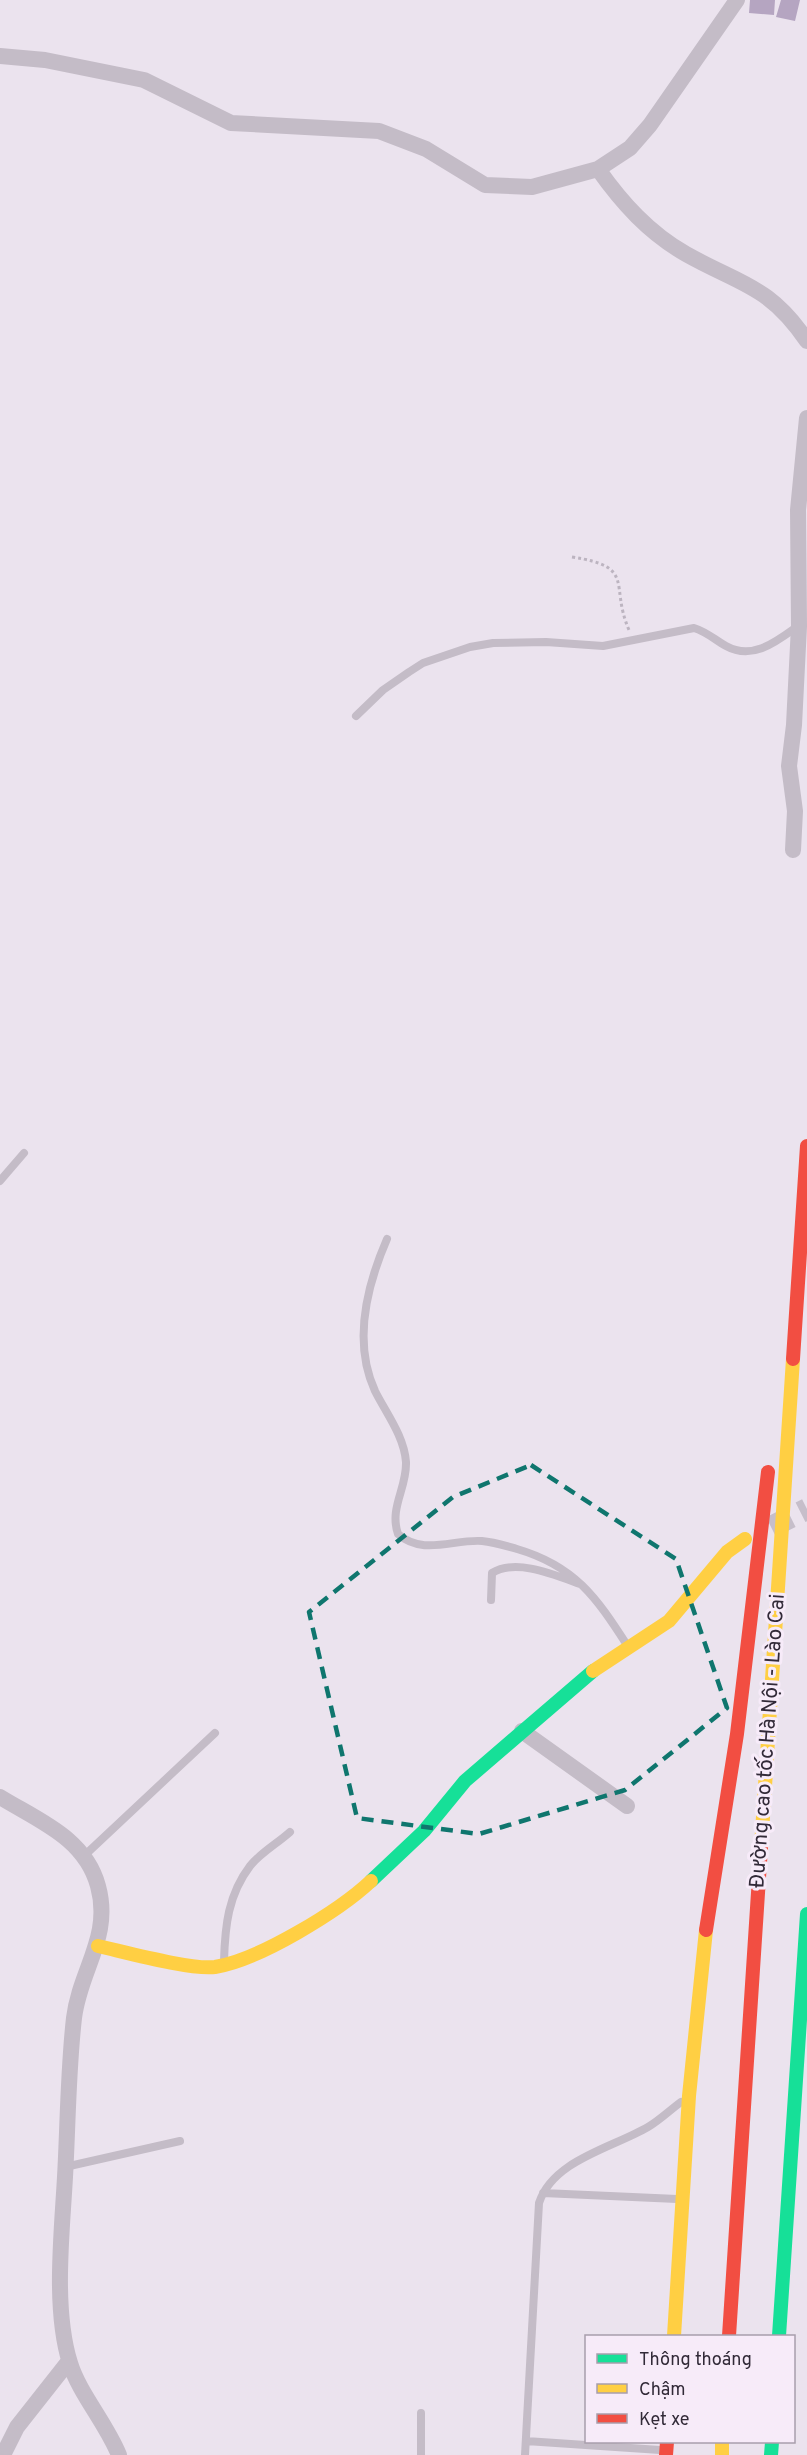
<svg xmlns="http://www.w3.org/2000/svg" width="807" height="2455" viewBox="0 0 807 2455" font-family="Overpass,sans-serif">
	<rect width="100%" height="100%" fill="#ebe3ee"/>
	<path fill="#b5a5c1" d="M 750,0 L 775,0 L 774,15 L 749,13 Z
		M 781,0 L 800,0 L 795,21 L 776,17 Z"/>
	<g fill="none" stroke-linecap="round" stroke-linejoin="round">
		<path stroke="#c6beca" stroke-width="22" stroke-dasharray="22 11" stroke-linecap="butt" d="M 771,1527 L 807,1509"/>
		<path stroke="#bcb4c0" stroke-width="3" stroke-dasharray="3 3" stroke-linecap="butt" d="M 572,557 C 637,567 609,584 629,630"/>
		<path stroke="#c4bcc7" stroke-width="8" d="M 356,716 L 383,690 L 409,672 L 423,663 L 470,647 L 493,643 L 546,642 L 603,646 L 694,628 C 707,632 715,640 726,646 C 753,661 777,641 798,626
			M 0,1181 L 24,1153
			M 387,1239 C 367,1285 352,1341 375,1391 C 386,1413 404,1436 406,1462 C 407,1488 389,1508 398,1534 C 423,1556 453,1539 482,1541 C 494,1542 506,1546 517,1549 C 575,1566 596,1597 627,1645
			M 491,1600 L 492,1573 C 516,1558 555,1575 580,1584
			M 85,1855 L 215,1733
			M 224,1961 C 225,1926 228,1895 250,1866 C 260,1853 278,1843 290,1832
			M 65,2167 L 180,2141
			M 543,2193 L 677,2199
			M 421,2413 L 421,2455
			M 526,2441 L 660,2450
			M 525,2455 L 539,2203 C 553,2160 612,2148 648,2127 C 660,2120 670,2110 681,2102"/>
		<path stroke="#c4bcc7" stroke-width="16" d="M 0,56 L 45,60 L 144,80 L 231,123 L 379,131 L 426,149 L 485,185 L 532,187 L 598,169 L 630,148 L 650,125 L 737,0
			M 598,169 C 622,203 649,233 686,254 C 741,285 769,285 807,341
			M 793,850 L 795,811 L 789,766 L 794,725 L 799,626 L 798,510 L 807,418
			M 522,1731 L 627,1806
			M 0,1797 C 39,1821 85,1838 98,1886 C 112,1937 80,1969 74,2018 C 68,2071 68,2123 65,2177 C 62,2232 53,2309 70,2363 C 79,2393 106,2423 119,2455
			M 3,2455 L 17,2427 L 69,2361"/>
		<path stroke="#16e098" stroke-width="14" d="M 371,1881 L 424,1831 L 465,1781 L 593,1671
			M 779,2336 L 807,1914
			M 771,2455 L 772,2442"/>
		<path stroke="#ffcf43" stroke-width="14" d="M 593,1671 L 669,1621 L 727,1552 L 745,1539
			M 761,1847 L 793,1359
			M 98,1946 C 125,1952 191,1970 215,1967 C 259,1960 339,1911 371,1881
			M 674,2336 L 689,2096 L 706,1930
			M 722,2442 L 722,2455"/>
		<path stroke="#f24e42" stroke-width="14" d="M 793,1359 L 807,1146
			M 706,1930 L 737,1734 L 768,1472
			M 729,2336 L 761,1847
			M 666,2455 L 667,2442"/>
	</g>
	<path fill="none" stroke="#0f766e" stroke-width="4.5" stroke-dasharray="12 8" stroke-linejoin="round" d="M 531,1465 L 676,1559 L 727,1708 L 625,1790 L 479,1834 L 357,1818 L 309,1612 L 453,1497 Z"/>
	<g text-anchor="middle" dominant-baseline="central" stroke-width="6" stroke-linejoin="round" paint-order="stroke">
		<g font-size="21" fill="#322a38" stroke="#f7ebf9">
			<text transform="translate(768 1741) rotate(-86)">Đường cao tốc Hà Nội - Lào Cai</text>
		</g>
	</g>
	<rect x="585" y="2335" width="210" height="108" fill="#f7ebf9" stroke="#a89eac" stroke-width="1.5"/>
	<rect x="597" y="2354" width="30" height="9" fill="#16e098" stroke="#a89eac" stroke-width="1.5"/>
	<text x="639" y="2365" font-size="18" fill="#322a38">Thông thoáng</text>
	<rect x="597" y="2384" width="30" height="9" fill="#ffcf43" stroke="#a89eac" stroke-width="1.5"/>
	<text x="639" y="2395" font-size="18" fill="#322a38">Chậm</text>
	<rect x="597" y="2414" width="30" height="9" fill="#f24e42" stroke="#a89eac" stroke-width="1.5"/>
	<text x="639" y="2425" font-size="18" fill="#322a38">Kẹt xe</text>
</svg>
